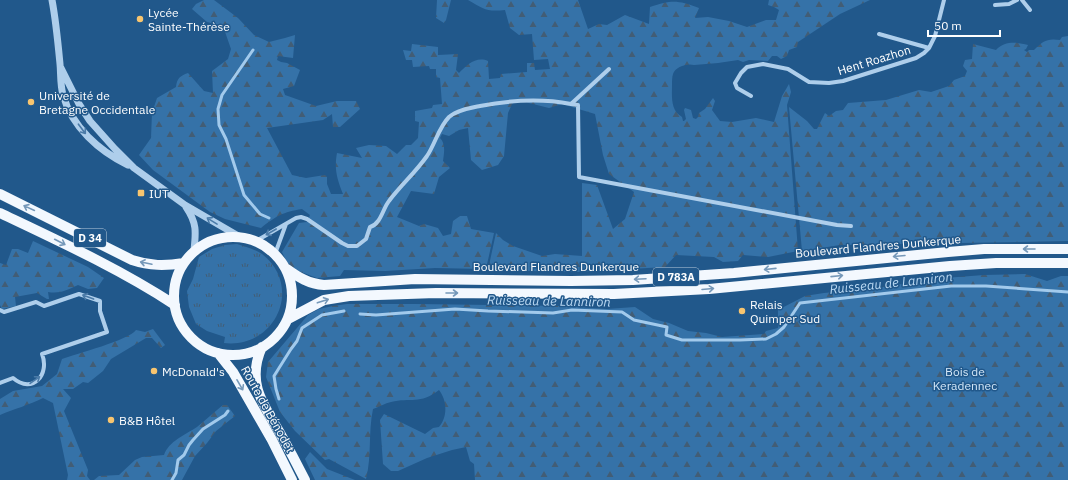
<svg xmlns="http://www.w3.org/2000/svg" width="1068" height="480" viewBox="0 0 1068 480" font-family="'IBM Plex Sans',sans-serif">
	<defs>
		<pattern id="grass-tufts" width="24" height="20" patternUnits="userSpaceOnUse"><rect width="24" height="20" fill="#3572a8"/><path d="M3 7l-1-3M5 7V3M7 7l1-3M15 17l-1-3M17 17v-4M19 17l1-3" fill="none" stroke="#425d75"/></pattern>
		<pattern id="forest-firs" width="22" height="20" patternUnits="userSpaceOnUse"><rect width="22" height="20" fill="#3572a8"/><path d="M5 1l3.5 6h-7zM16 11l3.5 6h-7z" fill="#425d75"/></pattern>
	</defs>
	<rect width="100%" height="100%" fill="#21588b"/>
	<path fill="url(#grass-tufts)" d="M 237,244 C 245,247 255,249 262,254 C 304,287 275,349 224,343 L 225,337 L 207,331 L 196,324 L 189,307 L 187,291 L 193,279 L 199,257 L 212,249 L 225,245 Z"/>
	<path fill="url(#forest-firs)" d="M 204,0 L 214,0 L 238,18 L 254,35 L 269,42 L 285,38 L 295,35 L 293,58 L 278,56 L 277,60 L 281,62 L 287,63 L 300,70 L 294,86 L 283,89 L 285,95 L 316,106 L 337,101 L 356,101 L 360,109 L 340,127 L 333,127 L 332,114 L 323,120 L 267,128 L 292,175 L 306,178 L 325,175 L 327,177 L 327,184 L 331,194 L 343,194 C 337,179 334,169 337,153 L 362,158 L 356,148 L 369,145 L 386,146 L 397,154 L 406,145 L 411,145 L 418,138 L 419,122 L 415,121 L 415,111 L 432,108 L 433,105 L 442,104 L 440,78 L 436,77 L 436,69 L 430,69 L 429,66 L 413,67 L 412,60 L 406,60 L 403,50 L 411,51 L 412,44 L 438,47 L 438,55 L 458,54 L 456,70 L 459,73 C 467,65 476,56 488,61 L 489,79 L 500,78 L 501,74 L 527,72 L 527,63 L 534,63 L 535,70 L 550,69 L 548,59 L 534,60 L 532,34 L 519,35 L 510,28 L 505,10 C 486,12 484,9 468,0 L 578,0 L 588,29 L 599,24 L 607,25 L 625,15 L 649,24 L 650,7 C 672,0 677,0 699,8 L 695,18 L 708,17 L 729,21 L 747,27 L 766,20 L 776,20 L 779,10 L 774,7 L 768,5 L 769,0 L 870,0 L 840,14 L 798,42 L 797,47 L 789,50 L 787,56 L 781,59 L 777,56 L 772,56 L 768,61 L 749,60 L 743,62 L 738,60 L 718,63 L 694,65 C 687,63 675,67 673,74 C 672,77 672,81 672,84 C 672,96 670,110 682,117 L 683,121 L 684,121 L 686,119 L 684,110 L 685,108 L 691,110 L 693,118 L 696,119 L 698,117 L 699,113 L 705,109 L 713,98 L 715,101 L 712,110 L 720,121 L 732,122 L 756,118 L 774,122 L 782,96 L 789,84 L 791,92 L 787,105 L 798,251 L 768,257 L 743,255 L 738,261 L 723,262 L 714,257 L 676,255 L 665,267 L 577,272 L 488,270 L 496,233 L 503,240 L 513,246 L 542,256 L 555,254 L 582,256 L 582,183 L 597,185 L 613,229 L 625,219 L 634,192 L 609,174 L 603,155 L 595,114 L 562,104 L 549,108 L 529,103 L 520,99 L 512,104 L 508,113 L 504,156 L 498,165 L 482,170 L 471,160 L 468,128 L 459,130 L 449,136 L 442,134 L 440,138 C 446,144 444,153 443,161 L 450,168 L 439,177 L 434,194 L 411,191 L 397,217 L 419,226 L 424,224 L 438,228 L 443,236 L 451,234 L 453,221 L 460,216 L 467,216 L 471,229 L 494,233 L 486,269 L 435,268 L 385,271 L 344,270 L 340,276 L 317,278 L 296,270 L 287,262 L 282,252 L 299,223 L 307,222 L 310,215 L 302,209 C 283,212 276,216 261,228 L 225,219 L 210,212 L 153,170 L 139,155 L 151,138 L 152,113 L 157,98 L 176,87 C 177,78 180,76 188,73 L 204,91 L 213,93 L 212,71 L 228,59 L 231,49 L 223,26 L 207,22 L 192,9 L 196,4 Z
		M 437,0 L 451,0 L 446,20 L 444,23 L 436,18 Z
		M 1068,36 L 1068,241 L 840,245 L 802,251 L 789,107 L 807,121 L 814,129 L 817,129 L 825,113 L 829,116 L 836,111 L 843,110 L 848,103 L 886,100 L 919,90 L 931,92 L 949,86 L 954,80 L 965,76 L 967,71 L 963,66 L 965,60 L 972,59 L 973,44 L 996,50 C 1005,41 1016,42 1028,45 L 1026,49 L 1024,50 L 1027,52 L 1029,50 L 1034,50 C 1043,41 1047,38 1060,40 L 1062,37 Z
		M 33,241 L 88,267 L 104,278 L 97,288 L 88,289 L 78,285 C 67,290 60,294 48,292 L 49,299 L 47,299 L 37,293 L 15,297 L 16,306 L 2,309 L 0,305 L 0,263 L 6,265 L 12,249 L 18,249 L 28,253 Z
		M 1025,274 L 1047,281 L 1061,276 L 1068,276 L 1068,480 L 475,480 L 474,464 L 470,461 L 466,447 L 452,450 L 427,458 L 398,471 L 391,471 L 383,464 L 380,420 L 384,414 L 425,434 L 433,428 L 439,427 C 448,417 447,400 439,390 C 420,405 410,397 391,402 C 385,403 379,407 373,409 C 368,432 372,456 366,479 L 329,459 L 325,460 L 295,431 L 280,412 L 266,377 L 268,362 L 308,315 L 319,309 L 333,306 L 347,304 L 415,304 L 562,306 L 607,309 L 635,307 L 653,319 L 669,323 L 688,331 L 706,333 L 722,337 L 764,334 L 766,331 L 778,328 L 778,310 L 805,296 L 824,293 L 867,289 L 945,278 L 984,275 Z
		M 153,329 L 165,345 L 161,348 L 152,338 L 146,338 L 111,359 L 103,371 L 88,383 L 83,382 L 73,389 L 63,389 L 71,398 L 64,411 L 88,470 L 87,476 L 90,480 L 67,480 L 68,475 L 53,403 L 43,398 C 29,405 14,409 0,415 L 0,399 L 13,391 L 42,386 L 57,374 L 62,359 C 76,354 129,340 136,330 L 145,332 Z
		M 223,405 L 227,405 L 235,416 L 216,431 L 207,443 L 195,456 L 182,480 L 94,480 L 99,476 L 119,475 L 135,460 L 142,457 L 164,455 C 169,441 185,435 197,427 C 206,420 214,412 223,405 Z
		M 310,452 L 327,469 L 355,480 L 315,480 L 305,459 Z"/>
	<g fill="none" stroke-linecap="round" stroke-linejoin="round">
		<path stroke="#a2caec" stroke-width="3" d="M 253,50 L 222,95 L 218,109 L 219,125 L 226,139 L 244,195 L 260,214 L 269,218
			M 360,314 L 376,315 L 455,309 L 488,311 L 553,313 L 572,310 L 622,312 L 634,320 L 667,327 L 666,335 L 682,340 L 740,340 L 766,339 L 776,334 L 784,327 L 800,303 L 951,286 L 986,286 L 1068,292
			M 279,399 L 276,389 L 274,376 L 291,349 L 297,341 L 302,328 L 322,315 L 344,311
			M 172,480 L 176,473 L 178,460 L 184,455 L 189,445 L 193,440 L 203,429 L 225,415 L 228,411"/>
		<path stroke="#aeceeb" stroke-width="4" d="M 1022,0 L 1030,10
			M 995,5 L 1009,4 L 1017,0
			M 879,34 L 929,48 L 935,36 L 944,0
			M 751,96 L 737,88 L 735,83 L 741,73 L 747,67 L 763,64 L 788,69 L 809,82 L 829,83 L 843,81 L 916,58 L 924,53 L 929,48
			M 571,104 L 578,105 L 579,177 L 837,225 L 851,226
			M 256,241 L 296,218 L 301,217 L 307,219 L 342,243 L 348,246 L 357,246 L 366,239 L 370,227 C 381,224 383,208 389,201 C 401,185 415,173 427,156 C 435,144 439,127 449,117 C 457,110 470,108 480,106 C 511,100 540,98 571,104 L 609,69
			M 275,254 L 286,224
			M 0,310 L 4,312 L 36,302 L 44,306 L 79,294 L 100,301 L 100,311 L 107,332 L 42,354 C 50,374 33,395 13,378 L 0,383"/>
		<path stroke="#aeceeb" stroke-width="7" d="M 52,0 C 56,21 58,43 60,64 C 61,74 60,84 63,95 C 72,127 99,151 128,165
			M 61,68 L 79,104 L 90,121 L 115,149 L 134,168 L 185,205 L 240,237
			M 186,207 C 197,223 196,232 194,250"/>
		<path stroke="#f3f8fe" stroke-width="10" d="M 0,194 L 132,260 C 150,266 165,266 184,263
			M 0,213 C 59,241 120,269 175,305
			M174 296a59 59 0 1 1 118 0a59 59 0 1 1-118 0Z
			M 287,269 C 298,277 309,284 324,285 L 415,279 L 571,281 L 633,280 L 734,273 L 948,252 L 984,249 L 1068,249
			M 288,319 L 324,300 L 349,296 L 436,293 L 614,294 L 709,289 L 950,266 L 996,263 L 1068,263
			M 262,347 C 246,382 263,404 280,433 C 289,449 297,464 305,480
			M 218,353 L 233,372 L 272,440 L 292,480"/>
	</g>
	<defs><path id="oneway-shaft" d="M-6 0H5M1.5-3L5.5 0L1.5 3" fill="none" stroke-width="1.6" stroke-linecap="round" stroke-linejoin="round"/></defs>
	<g stroke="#4b7ba8">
		<use href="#oneway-shaft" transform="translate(82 129) rotate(53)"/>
		<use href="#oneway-shaft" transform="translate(212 221) rotate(-148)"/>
		<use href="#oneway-shaft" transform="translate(271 232) rotate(150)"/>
		<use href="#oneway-shaft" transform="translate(88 297) rotate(-160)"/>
		<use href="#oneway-shaft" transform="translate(35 380) rotate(-35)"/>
	</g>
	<g stroke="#7598b9">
		<use href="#oneway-shaft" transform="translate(29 208) rotate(-155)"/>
		<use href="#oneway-shaft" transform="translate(60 242) rotate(27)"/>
		<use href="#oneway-shaft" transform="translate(1029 249) rotate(180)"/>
		<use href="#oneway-shaft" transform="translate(899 256) rotate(175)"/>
		<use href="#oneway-shaft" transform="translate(146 263) rotate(-168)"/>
		<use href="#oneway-shaft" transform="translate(770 269) rotate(174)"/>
		<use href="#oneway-shaft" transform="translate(837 276) rotate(-6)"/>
		<use href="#oneway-shaft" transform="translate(640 279) rotate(177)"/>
		<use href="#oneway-shaft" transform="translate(708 289) rotate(-5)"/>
		<use href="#oneway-shaft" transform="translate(452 293)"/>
		<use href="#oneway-shaft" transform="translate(323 301) rotate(-18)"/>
		<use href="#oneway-shaft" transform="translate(240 385) rotate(60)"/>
	</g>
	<g fill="#f8c56f" stroke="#21588b" stroke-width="1.5">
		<circle cx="140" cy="19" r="4"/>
		<circle cx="31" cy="102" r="4"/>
		<rect x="137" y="189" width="8" height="8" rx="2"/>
		<circle cx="742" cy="311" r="4"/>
		<circle cx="154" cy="371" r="4"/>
		<circle cx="111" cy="420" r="4"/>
	</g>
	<g text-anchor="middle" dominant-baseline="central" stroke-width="3" stroke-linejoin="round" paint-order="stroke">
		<g fill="#21588b" stroke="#bccddc" stroke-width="1">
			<rect x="74" y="229" width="32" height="18" rx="3"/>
			<rect x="653" y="268" width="46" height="18" rx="3"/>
		</g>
		<g font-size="11" font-weight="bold" fill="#fff">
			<text x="90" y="238">D 34</text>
			<text x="676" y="277">D 783A</text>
		</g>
		<g font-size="12" fill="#fff" stroke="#21588b" text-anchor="start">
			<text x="148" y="12">Lycée<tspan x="148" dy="14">Sainte-Thérèse</tspan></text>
			<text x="39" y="95">Université de<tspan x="39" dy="14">Bretagne Occidentale</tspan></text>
			<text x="149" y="193">IUT</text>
			<text x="750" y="304">Relais<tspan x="750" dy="14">Quimper Sud</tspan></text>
			<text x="162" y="371">McDonald's</text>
			<text x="119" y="420">B&amp;B Hôtel</text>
		</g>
		<g font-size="12" fill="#fff" stroke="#21588b">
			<text transform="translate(874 60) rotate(-17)">Hent Roazhon</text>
			<text transform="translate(878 246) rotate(-5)">Boulevard Flandres Dunkerque</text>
			<text x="556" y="266">Boulevard Flandres Dunkerque</text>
			<text transform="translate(268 409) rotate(61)">Route de Bénodet</text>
		</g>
		<g font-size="12" fill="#d3e7f8" stroke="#21588b">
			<text x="965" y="371">Bois de<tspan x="965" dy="14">Keradennec</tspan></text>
		</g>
		<g font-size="13" font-style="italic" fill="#bad8f2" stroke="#21588b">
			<text transform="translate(891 283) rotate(-6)">Ruisseau de Lanniron</text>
			<text transform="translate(549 301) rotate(1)">Ruisseau de Lanniron</text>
		</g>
	</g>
	<path d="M928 30v6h72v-6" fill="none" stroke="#ffffff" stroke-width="2"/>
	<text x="934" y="30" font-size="12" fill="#ffffff" stroke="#21588b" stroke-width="3" paint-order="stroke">50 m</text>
</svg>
